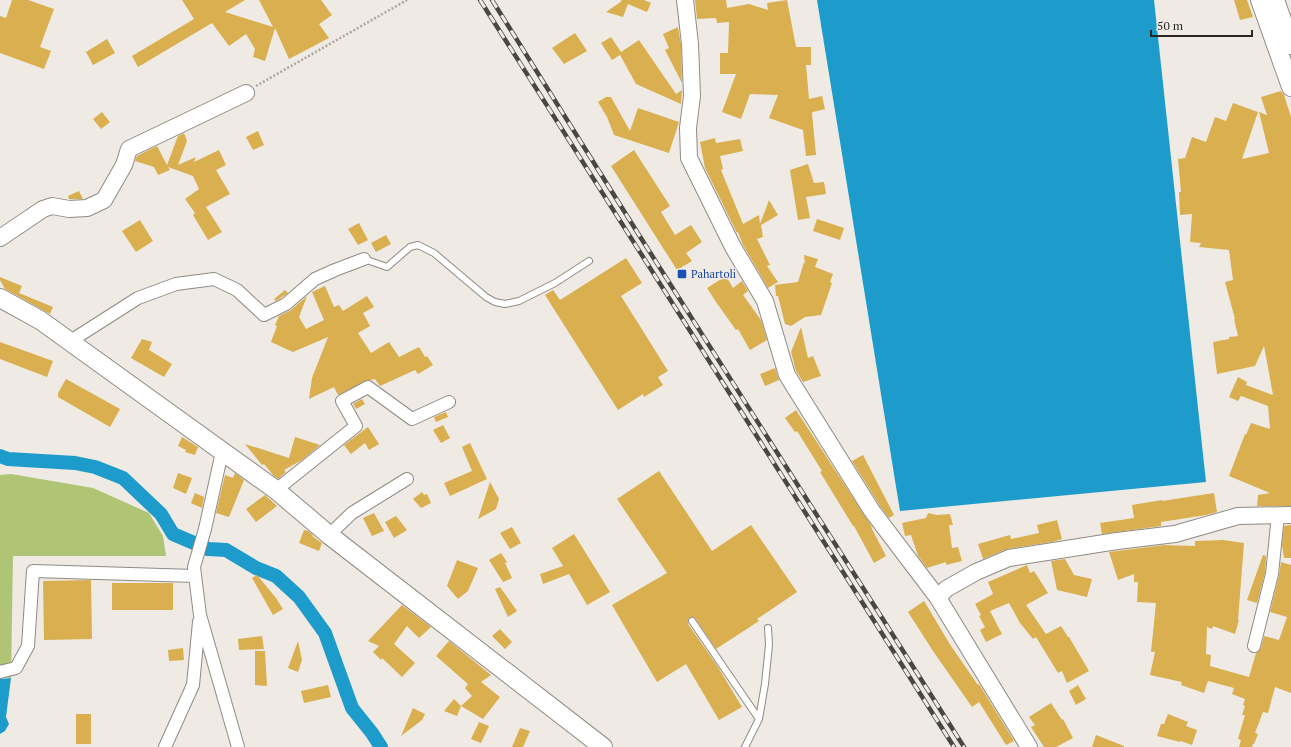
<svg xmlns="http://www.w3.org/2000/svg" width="1291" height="747" viewBox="0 0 1291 747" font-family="'PT Serif',serif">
	<rect width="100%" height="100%" fill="#efebe4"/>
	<path fill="#b0c475" d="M 11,474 L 93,488 L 149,513 L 163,536 L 166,556 L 13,556 L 11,678 L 0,677 L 0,475 Z"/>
	<path fill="#1d9ccc" d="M 817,0 L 1154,0 L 1206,482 L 900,511 Z
		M 11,678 L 6,717 L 9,724 L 5,731 L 0,734 L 0,679 Z"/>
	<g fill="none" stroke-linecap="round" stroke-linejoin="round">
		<path stroke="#1d9ccc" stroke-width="14" d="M 0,456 L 8,459 L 75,463 L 95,467 L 123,478 L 161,514 L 173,534 L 208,549 L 226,550 L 256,568 L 276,576 L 299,597 L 325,633 L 352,708 L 372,733 L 381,747"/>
	</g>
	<path fill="#d9af4f" d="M 12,0 L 28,0 L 54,9 L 40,47 L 51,51 L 44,69 L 0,53 L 0,16 L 6,18 Z
		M 182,0 L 245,0 L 225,12 L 273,27 L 259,0 L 321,0 L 332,15 L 319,24 L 329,38 L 289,59 L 275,28 L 265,61 L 253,57 L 255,49 L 246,34 L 229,46 L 212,23 L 138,67 L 132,56 L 194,19 Z
		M 620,0 L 644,0 L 651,3 L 647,12 L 628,4 L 623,17 L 606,12 L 622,1 Z
		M 695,0 L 726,0 L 727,8 L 749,4 L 768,10 L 767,3 L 787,0 L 796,47 L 811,47 L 811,65 L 806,65 L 809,99 L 822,96 L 825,109 L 813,112 L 812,113 L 816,155 L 806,156 L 803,130 L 769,118 L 778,95 L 750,94 L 741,119 L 722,112 L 736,74 L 720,74 L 720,53 L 728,53 L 729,22 L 717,23 L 716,18 L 697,19 Z
		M 1234,0 L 1247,0 L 1253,17 L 1240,20 Z
		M 678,27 L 681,45 L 682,83 L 665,50 L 669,48 L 663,34 Z
		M 575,33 L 587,51 L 564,64 L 552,48 Z
		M 611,37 L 621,52 L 639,40 L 676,94 L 682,90 L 681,104 L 636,84 L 620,55 L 612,60 L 601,43 Z
		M 107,39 L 115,53 L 93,65 L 86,52 Z
		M 1281,91 L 1284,95 L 1291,117 L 1291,506 L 1257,506 L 1258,495 L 1270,493 L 1229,476 L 1245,434 L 1246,435 L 1251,423 L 1270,429 L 1268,406 L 1241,396 L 1238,401 L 1229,397 L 1238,377 L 1247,382 L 1246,385 L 1273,395 L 1264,346 L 1255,366 L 1217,374 L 1213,342 L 1229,339 L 1229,337 L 1238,336 L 1234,319 L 1235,319 L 1225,282 L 1233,280 L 1229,250 L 1199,247 L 1201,243 L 1190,242 L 1192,214 L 1180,215 L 1179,192 L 1181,192 L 1178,159 L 1185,158 L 1192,137 L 1206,142 L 1215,117 L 1226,121 L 1233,103 L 1258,112 L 1242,159 L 1269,153 L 1259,112 L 1267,115 L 1261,97 Z
		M 606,97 L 611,97 L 630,131 L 638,108 L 679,122 L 669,153 L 614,135 L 607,117 L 598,102 Z
		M 102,112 L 110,122 L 101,129 L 93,119 Z
		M 258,131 L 264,145 L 253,150 L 246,137 Z
		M 184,133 L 187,141 L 178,165 L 196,157 L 194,162 L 219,150 L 226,165 L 216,170 L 230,194 L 206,207 L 222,232 L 208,240 L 193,215 L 195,213 L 185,199 L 199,189 L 193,176 L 168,167 L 170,170 L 158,175 L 154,167 L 135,161 L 137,156 L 157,146 L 167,165 L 178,136 Z
		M 715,138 L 716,143 L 740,139 L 743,151 L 720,156 L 723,169 L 721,170 L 743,224 L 759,215 L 760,224 L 769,200 L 778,215 L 761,225 L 763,237 L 757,239 L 770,265 L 767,266 L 778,282 L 768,288 L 743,245 L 738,232 L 737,233 L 705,168 L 700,142 Z
		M 634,150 L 670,206 L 661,212 L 675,235 L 691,225 L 702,242 L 686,253 L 692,261 L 677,270 L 611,166 Z
		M 808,164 L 814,183 L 824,182 L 826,194 L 806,197 L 810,218 L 798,220 L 790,170 Z
		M 79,191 L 83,199 L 69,199 L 68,196 Z
		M 817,219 L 844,228 L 840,240 L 813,231 Z
		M 140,220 L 153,241 L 136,252 L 122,231 Z
		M 359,223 L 368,240 L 358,245 L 348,229 Z
		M 386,235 L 391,244 L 376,252 L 371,243 Z
		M 804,255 L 818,259 L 815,267 L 833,274 L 830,282 L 832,283 L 821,315 L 805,317 L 791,326 L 785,324 L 778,296 L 776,296 L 775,285 L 798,282 L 804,262 L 805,264 Z
		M 626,258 L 642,283 L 621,296 L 668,371 L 658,377 L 663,385 L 644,397 L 643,394 L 618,410 L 545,295 L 553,290 L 560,300 Z
		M 726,276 L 733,288 L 742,281 L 748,291 L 743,295 L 761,320 L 767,340 L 750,350 L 738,329 L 736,330 L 716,302 L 707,288 Z
		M 0,277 L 22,286 L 18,296 L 5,289 L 0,280 Z
		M 325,286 L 334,307 L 339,305 L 343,311 L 367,296 L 374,307 L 363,313 L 370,326 L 358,333 L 371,353 L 389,342 L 399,357 L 419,347 L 425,357 L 427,356 L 433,365 L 418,374 L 415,370 L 380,386 L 375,379 L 371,380 L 368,380 L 338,395 L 334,387 L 309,399 L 312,378 L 328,337 L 293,352 L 271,342 L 277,326 L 275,325 L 279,316 L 291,310 L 307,296 L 299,317 L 306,329 L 324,320 L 312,292 Z
		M 285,290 L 288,293 L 276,301 L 274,299 Z
		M 19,293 L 53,307 L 50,314 L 18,296 Z
		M 801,327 L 808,358 L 813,356 L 821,376 L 803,382 L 796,371 L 791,352 Z
		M 142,339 L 152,342 L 149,350 L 172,364 L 164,377 L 131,358 Z
		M 0,342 L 53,361 L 47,377 L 0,359 Z
		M 775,368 L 779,380 L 765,386 L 760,374 Z
		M 66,379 L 120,409 L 110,427 L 58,397 L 58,393 Z
		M 362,399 L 365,404 L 356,409 L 353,404 Z
		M 796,410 L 872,527 L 871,527 L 886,556 L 874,563 L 854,526 L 853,526 L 820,472 L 822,471 L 797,431 L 795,432 L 785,418 Z
		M 446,412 L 448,417 L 436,422 L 434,417 Z
		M 443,425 L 450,438 L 441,443 L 433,430 Z
		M 368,427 L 379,444 L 369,450 L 365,443 L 351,454 L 344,445 Z
		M 182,437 L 198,447 L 195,455 L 185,452 L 186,450 L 178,446 Z
		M 295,437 L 320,445 L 302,460 L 284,470 L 286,472 L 278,479 L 273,475 L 264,464 L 262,465 L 245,444 L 289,458 Z
		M 470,443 L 487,479 L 450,496 L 444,483 L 472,471 L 462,447 Z
		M 863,455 L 894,515 L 889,518 L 880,506 L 852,461 Z
		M 659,471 L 712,551 L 751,525 L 797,592 L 757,619 L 759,621 L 716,649 L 695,618 L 692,617 L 688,619 L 688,624 L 718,667 L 742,707 L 719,720 L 686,664 L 657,682 L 612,605 L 667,573 L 617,499 Z
		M 178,473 L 192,478 L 186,494 L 173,488 Z
		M 235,473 L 244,480 L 229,517 L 216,513 L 225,475 L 233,478 Z
		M 490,482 L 499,499 L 496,509 L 478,519 Z
		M 422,492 L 424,495 L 427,494 L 431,503 L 421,508 L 413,499 Z
		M 195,493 L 204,497 L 202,508 L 191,503 Z
		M 1214,493 L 1217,512 L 1206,515 L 1161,522 L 1161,526 L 1102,534 L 1100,523 L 1134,518 L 1132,505 L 1162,500 L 1162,501 Z
		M 265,495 L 277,506 L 256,522 L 246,509 Z
		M 374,513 L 384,531 L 372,536 L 363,518 Z
		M 928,513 L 937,515 L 950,514 L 953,525 L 949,525 L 952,548 L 958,547 L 962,561 L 946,565 L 946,562 L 927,568 L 918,556 L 911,535 L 905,536 L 902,523 L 926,518 Z
		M 396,516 L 407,530 L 394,538 L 385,522 Z
		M 1057,520 L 1062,539 L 1052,542 L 1007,549 L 983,559 L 978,544 L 1010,535 L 1011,539 L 1039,533 L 1037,525 Z
		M 1291,525 L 1291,558 L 1284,558 L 1282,545 L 1284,526 Z
		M 512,527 L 521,543 L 510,549 L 500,533 Z
		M 304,530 L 308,531 L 313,535 L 312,536 L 322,543 L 319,551 L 299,543 Z
		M 574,534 L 610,592 L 587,605 L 569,574 L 543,584 L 540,574 L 563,566 L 552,548 Z
		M 1223,540 L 1244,543 L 1238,620 L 1239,620 L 1235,634 L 1213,626 L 1212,629 L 1207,627 L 1206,654 L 1211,655 L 1210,666 L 1249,677 L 1256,653 L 1261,648 L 1264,636 L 1279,640 L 1287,617 L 1270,612 L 1279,576 L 1281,562 L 1291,565 L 1291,693 L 1275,687 L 1268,713 L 1263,712 L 1255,733 L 1258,734 L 1254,744 L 1253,744 L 1252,747 L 1239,747 L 1241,740 L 1238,739 L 1245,715 L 1242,715 L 1245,706 L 1243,705 L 1245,699 L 1232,694 L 1234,688 L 1208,681 L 1204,693 L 1181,685 L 1182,682 L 1150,675 L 1155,652 L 1151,652 L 1156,603 L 1137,602 L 1138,582 L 1134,582 L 1134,574 L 1118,580 L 1109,552 L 1164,545 L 1195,546 L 1195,541 Z
		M 501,553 L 507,562 L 505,563 L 512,578 L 503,582 L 489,560 Z
		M 1263,555 L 1266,556 L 1265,573 L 1257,603 L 1247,600 Z
		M 1065,559 L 1074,575 L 1092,579 L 1087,597 L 1057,590 L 1051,561 Z
		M 457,560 L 478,568 L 468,591 L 458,599 L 447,586 Z
		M 1027,565 L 1030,573 L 1034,571 L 1048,593 L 1026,605 L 1046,634 L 1061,626 L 1068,637 L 1069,637 L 1089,671 L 1067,683 L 1062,671 L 1058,673 L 1036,637 L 1033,639 L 1020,623 L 1009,603 L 990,611 L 1002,634 L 986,642 L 980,630 L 985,627 L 979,616 L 981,615 L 975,604 L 993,594 L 988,582 Z
		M 257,575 L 276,598 L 283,609 L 273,615 L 252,578 Z
		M 91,580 L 92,639 L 44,640 L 43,581 Z
		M 112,583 L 173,583 L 173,610 L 112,610 Z
		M 500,587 L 517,611 L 508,617 L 495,589 Z
		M 924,601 L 951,646 L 978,685 L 979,684 L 1014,741 L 1006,745 L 979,702 L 972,707 L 933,651 L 908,612 Z
		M 402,605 L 431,627 L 419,638 L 407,626 L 394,644 L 415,663 L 402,677 L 382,658 L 381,660 L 373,652 L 379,646 L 368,641 Z
		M 500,629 L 512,642 L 505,649 L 492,636 Z
		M 262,636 L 264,649 L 239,650 L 238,639 Z
		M 298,641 L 302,660 L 298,672 L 288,668 Z
		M 449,641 L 491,675 L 481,682 L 500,697 L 483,719 L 461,706 L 472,696 L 465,688 L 468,684 L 436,656 Z
		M 183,648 L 184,660 L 169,661 L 168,650 Z
		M 255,651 L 265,651 L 267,686 L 255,685 Z
		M 328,685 L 331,697 L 304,703 L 301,691 Z
		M 1078,685 L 1086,699 L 1076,705 L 1069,691 Z
		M 454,699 L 461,706 L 457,716 L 444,711 Z
		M 1051,703 L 1062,720 L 1063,719 L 1073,738 L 1056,747 L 1044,747 L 1031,727 L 1035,725 L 1029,717 Z
		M 413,708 L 425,714 L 422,720 L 401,736 Z
		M 76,714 L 91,714 L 91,744 L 76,744 Z
		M 1168,714 L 1188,722 L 1186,726 L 1197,730 L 1192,745 L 1181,741 L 1180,742 L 1157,736 L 1161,724 L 1164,724 Z
		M 479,722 L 489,726 L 481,743 L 471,739 Z
		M 520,728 L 530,731 L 523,747 L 512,747 Z
		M 1096,735 L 1124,746 L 1124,747 L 1092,747 Z"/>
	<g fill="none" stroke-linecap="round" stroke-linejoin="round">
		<defs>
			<path id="service" d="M 364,259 L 387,267 L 410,247 L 418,245 L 434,253 L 486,297 L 495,302 L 505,304 L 519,301 L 555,283 L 589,261
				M 692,621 L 759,719
				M 745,747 L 759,719 L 765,684 L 769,645 L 768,628"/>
			<path id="minor" d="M 69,342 L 138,298 L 176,284 L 214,279 L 237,290 L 264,315 L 286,304 L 315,279 L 335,270 L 364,259
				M 222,452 L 205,529 L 194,567 L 200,615 L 238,747
				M 276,490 L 356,426 L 342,401 L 368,387 L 412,419 L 449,402
				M 329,535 L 352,513 L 407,479
				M 1254,646 L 1272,574 L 1278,515
				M 0,672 L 16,668 L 28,646 L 33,571 L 195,576
				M 165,747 L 193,685 L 199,622"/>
			<path id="tertiary" d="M 685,0 L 690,44 L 692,96 L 688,128 L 689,158 L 733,247 L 765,301 L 787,375 L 872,511 L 938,598
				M 0,238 L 43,209 L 52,206 L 69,209 L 87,208 L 104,200 L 124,165 L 129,149 L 246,93
				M 1029,747 L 938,598 L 946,589 L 976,572 L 1009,558 L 1117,541 L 1175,534 L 1238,516 L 1291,515"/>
			<path id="secondary" d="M 1260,0 L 1291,87
				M 1275,0 L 1291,45
				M 0,298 L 40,320 L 276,490 L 329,535 L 603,747"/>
		</defs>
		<use href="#service" stroke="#8f8b84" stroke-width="8"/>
		<use href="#minor" stroke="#8f8b84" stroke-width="14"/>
		<use href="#tertiary" stroke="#8f8b84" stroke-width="18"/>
		<use href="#secondary" stroke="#8f8b84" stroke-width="20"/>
		<path stroke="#a9a6a0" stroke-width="2.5" stroke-dasharray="2 2" stroke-linecap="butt" d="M 256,86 L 407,0"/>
		<use href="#service" stroke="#fff" stroke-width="6"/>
		<use href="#minor" stroke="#fff" stroke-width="12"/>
		<use href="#tertiary" stroke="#fff" stroke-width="16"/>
		<use href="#secondary" stroke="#fff" stroke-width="18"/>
		<defs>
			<path id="rail" d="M 480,0 L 954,747
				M 492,0 L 639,235 L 964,747"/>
		</defs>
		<use href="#rail" stroke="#494743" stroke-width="4.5"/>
		<use href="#rail" stroke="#efebe4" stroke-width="3" stroke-dasharray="9" stroke-linecap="butt"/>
	</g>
	<rect fill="#1a4fb4" stroke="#efebe4" stroke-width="1.5" x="677" y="269" width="10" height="10" rx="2"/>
	<g text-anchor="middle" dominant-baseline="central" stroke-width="3" stroke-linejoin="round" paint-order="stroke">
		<g font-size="11" fill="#164399" stroke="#efebe4" text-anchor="start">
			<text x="691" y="274">Pahartoli</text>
		</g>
	</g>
	<path d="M1151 30v6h101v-6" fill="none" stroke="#282724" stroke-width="2"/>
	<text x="1157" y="30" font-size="12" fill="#282724" stroke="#efebe4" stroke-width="3" paint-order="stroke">50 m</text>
</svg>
